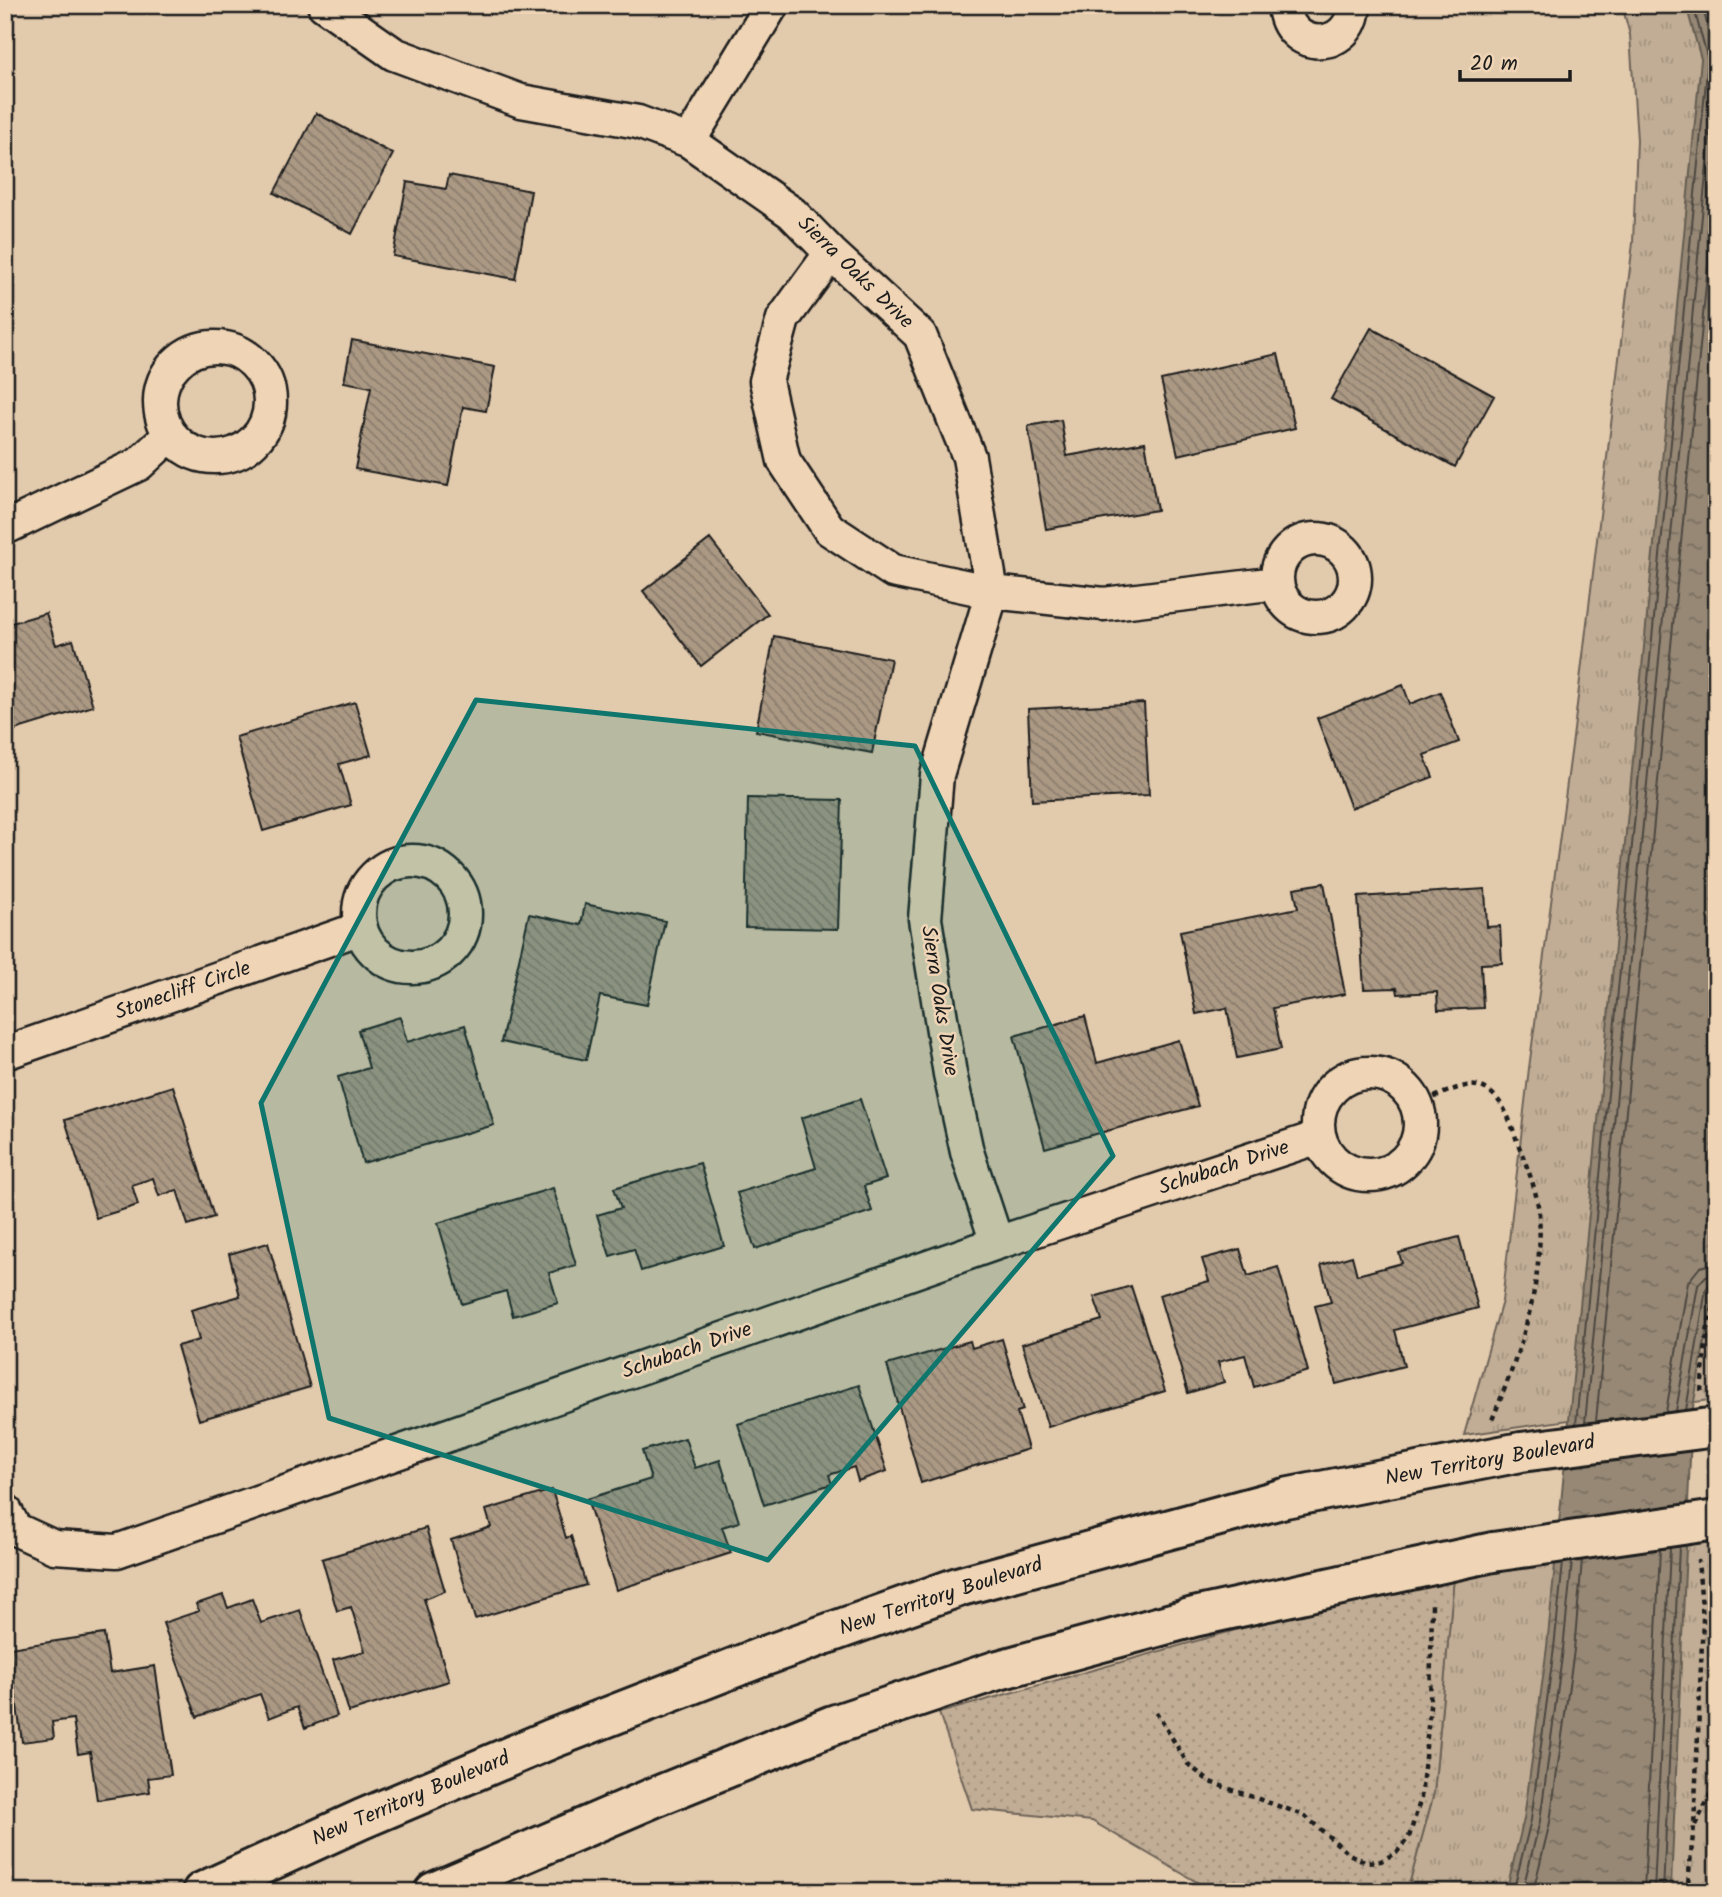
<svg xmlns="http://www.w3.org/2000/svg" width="1722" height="1897" viewBox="0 0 1722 1897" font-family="Kalam,sans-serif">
	<defs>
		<pattern id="grass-tufts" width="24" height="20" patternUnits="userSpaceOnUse" patternTransform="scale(1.75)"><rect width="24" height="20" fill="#c1ad95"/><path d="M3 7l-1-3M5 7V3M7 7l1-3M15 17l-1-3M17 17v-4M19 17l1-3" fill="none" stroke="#a59480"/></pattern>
		<pattern id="park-dots" width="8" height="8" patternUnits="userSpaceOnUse" patternTransform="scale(1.75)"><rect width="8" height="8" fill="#c1ad95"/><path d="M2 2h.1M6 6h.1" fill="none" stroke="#a59480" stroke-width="1.8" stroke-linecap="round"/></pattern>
		<pattern id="water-ripples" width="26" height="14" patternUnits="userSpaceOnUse" patternTransform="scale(1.75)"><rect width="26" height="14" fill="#968875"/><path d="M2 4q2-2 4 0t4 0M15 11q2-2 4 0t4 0" fill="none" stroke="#7a6e5f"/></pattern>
		<pattern id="building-back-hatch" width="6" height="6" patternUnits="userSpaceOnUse" patternTransform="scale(1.75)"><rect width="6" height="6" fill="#ab9984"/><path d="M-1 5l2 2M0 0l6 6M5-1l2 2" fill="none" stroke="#8a7c6b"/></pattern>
	</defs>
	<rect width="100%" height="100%" fill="#e2caad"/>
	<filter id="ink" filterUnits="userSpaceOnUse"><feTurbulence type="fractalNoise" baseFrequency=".0143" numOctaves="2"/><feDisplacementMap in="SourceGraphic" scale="14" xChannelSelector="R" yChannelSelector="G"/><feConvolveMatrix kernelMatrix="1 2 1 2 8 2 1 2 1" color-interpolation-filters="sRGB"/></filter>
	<g filter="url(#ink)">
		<path fill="url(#grass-tufts)" stroke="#6e6458" stroke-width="2" d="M 1622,5 L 1717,5 L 1717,1399 L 1464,1435 L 1502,1301 L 1529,1068 L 1573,738 L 1633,243 L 1637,140 L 1630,35 Z
			M 1717,1537 L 1717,1892 L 1407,1892 L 1434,1793 L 1454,1577 Z"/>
		<path fill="url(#park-dots)" stroke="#6e6458" stroke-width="2" d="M 1454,1577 L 1434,1793 L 1407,1892 L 1214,1892 L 1092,1821 L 972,1809 L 939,1713 L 1239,1629 Z"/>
		<path fill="url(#water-ripples)" stroke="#655d51" stroke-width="2" d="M 1686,5 L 1717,5 L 1717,1271 L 1692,1413 L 1671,1886 L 1669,1892 L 1506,1892 L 1524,1819 L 1547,1647 L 1701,59 Z"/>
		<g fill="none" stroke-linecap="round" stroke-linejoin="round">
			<path stroke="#4d4740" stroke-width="2" d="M 1686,1410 L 1706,1289 L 1710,1284 L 1717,1282
				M 1676,1411 L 1698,1285 L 1706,1276 L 1717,1274
				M 1666,1412 L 1688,1282 L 1700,1267 L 1717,1263
				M 1596,1421 L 1717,171
				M 1585,1423 L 1717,61 L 1702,5
				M 1576,1424 L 1708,60 L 1693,5
				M 1513,1892 L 1531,1820 L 1554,1648 L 1563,1563
				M 1522,1892 L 1540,1821 L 1563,1649 L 1572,1562
				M 1533,1892 L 1550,1822 L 1574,1650 L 1582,1560
				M 1644,1892 L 1660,1549
				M 1654,1892 L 1670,1548
				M 1663,1892 L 1679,1547"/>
		</g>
		<path fill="url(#building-back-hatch)" stroke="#1c1c1c" stroke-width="2" d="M 316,113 L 393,154 L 352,234 L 274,193 Z
			M 449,175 L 531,191 L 515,279 L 393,256 L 407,182 L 446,189 Z
			M 1371,328 L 1494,396 L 1455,467 L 1331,399 Z
			M 352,340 L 495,367 L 486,411 L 463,407 L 448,486 L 355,469 L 371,387 L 344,382 Z
			M 1278,354 L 1295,428 L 1178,455 L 1161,380 Z
			M 1061,420 L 1067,456 L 1145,442 L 1157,510 L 1046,529 L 1028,426 Z
			M 710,539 L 768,614 L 701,666 L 643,591 Z
			M 46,613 L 56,645 L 73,640 L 93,706 L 5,733 L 5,625 Z
			M 774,636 L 891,659 L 872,753 L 756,731 Z
			M 1403,685 L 1410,704 L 1440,692 L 1459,742 L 1424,755 L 1433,777 L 1351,808 L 1317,718 Z
			M 355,702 L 371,755 L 339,764 L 351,805 L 263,831 L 236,737 Z
			M 1144,703 L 1149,795 L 1032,801 L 1028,709 Z
			M 748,798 L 842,800 L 838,929 L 745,927 Z
			M 1324,883 L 1345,994 L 1273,1008 L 1281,1049 L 1237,1058 L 1227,1008 L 1196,1014 L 1180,931 L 1298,908 L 1294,888 Z
			M 1485,889 L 1487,927 L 1500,926 L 1502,963 L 1481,964 L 1483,1008 L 1438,1010 L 1437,992 L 1398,994 L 1397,988 L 1364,989 L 1358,897 Z
			M 585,904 L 665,921 L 647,1005 L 600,996 L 586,1060 L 501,1042 L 529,914 L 581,925 Z
			M 1085,1016 L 1097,1063 L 1179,1040 L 1198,1106 L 1045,1148 L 1014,1036 Z
			M 400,1017 L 407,1042 L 465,1025 L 494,1125 L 363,1163 L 338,1077 L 369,1068 L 358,1030 Z
			M 173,1086 L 214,1217 L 188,1225 L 177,1190 L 159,1196 L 153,1178 L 132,1185 L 138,1205 L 96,1218 L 65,1120 Z
			M 860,1099 L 886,1179 L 864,1186 L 872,1211 L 755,1249 L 737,1193 L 816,1168 L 801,1118 Z
			M 700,1163 L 724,1246 L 641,1271 L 634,1249 L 610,1256 L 597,1215 L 621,1208 L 614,1188 Z
			M 553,1188 L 576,1265 L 549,1273 L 558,1303 L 513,1316 L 506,1291 L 462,1304 L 438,1223 Z
			M 1459,1237 L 1478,1308 L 1395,1330 L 1404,1366 L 1336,1384 L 1315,1306 L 1331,1302 L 1321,1265 L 1352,1256 L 1357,1275 L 1402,1263 L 1399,1253 Z
			M 268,1243 L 310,1387 L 199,1420 L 177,1346 L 199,1340 L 191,1310 L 240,1296 L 229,1254 Z
			M 1240,1249 L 1248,1276 L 1278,1267 L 1308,1371 L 1254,1387 L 1245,1355 L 1218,1362 L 1224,1382 L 1188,1393 L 1159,1295 L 1209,1281 L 1202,1259 Z
			M 1131,1286 L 1165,1391 L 1048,1427 L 1022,1344 L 1102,1320 L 1094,1297 Z
			M 1002,1339 L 1023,1410 L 1017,1412 L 1028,1449 L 921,1483 L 887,1365 L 970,1341 L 972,1348 Z
			M 859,1385 L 887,1471 L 858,1481 L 854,1467 L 829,1475 L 832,1484 L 764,1505 L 738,1424 Z
			M 685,1438 L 695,1468 L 720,1460 L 739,1522 L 722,1527 L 731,1553 L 616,1590 L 587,1499 L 651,1479 L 642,1451 Z
			M 552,1490 L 566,1538 L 571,1536 L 586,1585 L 475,1619 L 451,1540 L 491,1527 L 486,1510 Z
			M 426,1528 L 445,1591 L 424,1599 L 449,1681 L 349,1712 L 333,1660 L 365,1651 L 351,1607 L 337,1611 L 322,1559 Z
			M 223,1595 L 228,1608 L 252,1599 L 261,1623 L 300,1610 L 337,1716 L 305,1728 L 297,1707 L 269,1718 L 260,1694 L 197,1717 L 163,1623 L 199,1611 L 196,1604 Z
			M 104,1634 L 110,1673 L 155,1666 L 171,1775 L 148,1778 L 150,1792 L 97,1800 L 90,1752 L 78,1754 L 73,1719 L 52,1722 L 54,1738 L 22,1742 L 9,1648 Z"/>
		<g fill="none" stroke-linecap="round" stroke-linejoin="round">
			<defs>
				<path id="minor" d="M 324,5 L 394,54 L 521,101 L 638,122 L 689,141 L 792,213 L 831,253 L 920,335 L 969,457 L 992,592 L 937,775 L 925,919 L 950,1074 L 967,1152 L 997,1243
					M 1284,5 C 1287,54 1352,53 1354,5
					M 689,141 L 772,5
					M 831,253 L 783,319 L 766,381 L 784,461 L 829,529 L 893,571 L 992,592 L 1104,604 L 1277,583
					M160 402a55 55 0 1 1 110 0a55 55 0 1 1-110 0Z
					M 5,528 L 139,464 L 170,435
					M1277 578a39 39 0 1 1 78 0a39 39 0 1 1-78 0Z
					M359 914a53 53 0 1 1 106 0a53 53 0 1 1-106 0Z
					M 5,1053 L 361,928
					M1318 1124a51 51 0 1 1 102 0a51 51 0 1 1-102 0Z
					M 5,1510 L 15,1529 L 54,1547 L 117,1551 L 997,1243 L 1319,1137"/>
				<path id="secondary" d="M 202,1892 L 362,1819 L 551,1739 L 759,1658 L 961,1586 L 1285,1498 L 1521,1452
					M 434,1892 L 655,1797 L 833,1725 L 995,1671 L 1194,1617 L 1493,1552"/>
			</defs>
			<use href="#minor" stroke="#1c1c1c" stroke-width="37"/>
			<use href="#secondary" stroke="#1c1c1c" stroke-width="44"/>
			<path stroke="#1c1c1c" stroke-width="4.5" stroke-dasharray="5 5" stroke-linecap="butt" d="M 1416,1105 C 1432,1099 1465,1080 1481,1087 C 1501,1094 1510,1120 1516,1138 C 1525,1163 1537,1188 1539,1214 C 1544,1286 1519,1355 1492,1420
				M 1701,1391 L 1708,1325 L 1717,1299
				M 1156,1712 L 1188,1764 L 1210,1782 L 1304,1815 L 1349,1854 L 1366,1862 L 1381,1861 L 1397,1852 L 1409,1837 L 1421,1798 L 1430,1706 L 1432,1604
				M 1695,1825 L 1709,1798 L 1717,1746
				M 1687,1892 L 1694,1826 L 1703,1619 L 1698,1560"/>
			<use href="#minor" stroke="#efd5b6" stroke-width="32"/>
			<use href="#secondary" stroke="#efd5b6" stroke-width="38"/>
			<defs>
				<path id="secondary-bridge" d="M 1521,1452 L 1717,1427
					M 1493,1552 L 1717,1520"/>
			</defs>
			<use href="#secondary-bridge" stroke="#1c1c1c" stroke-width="44" stroke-linecap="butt"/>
			<use href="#secondary-bridge" stroke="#efd5b6" stroke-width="38"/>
		</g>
	</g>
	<path fill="#0f766e" fill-opacity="0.2" stroke="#0f766e" stroke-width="5" stroke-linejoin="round" d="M 476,700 L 915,746 L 1113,1156 L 768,1560 L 329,1418 L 261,1103 Z"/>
	<g text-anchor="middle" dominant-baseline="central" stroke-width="5" stroke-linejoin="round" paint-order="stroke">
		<g font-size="21" fill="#1c1c1c" stroke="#efd5b6">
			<text transform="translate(855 273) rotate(44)">Sierra Oaks Drive</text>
			<text transform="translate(183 991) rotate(-19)">Stonecliff Circle</text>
			<text transform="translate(939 1001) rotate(81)">Sierra Oaks Drive</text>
			<text transform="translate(1224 1168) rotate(-18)">Schubach Drive</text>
			<text transform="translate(687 1351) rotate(-19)">Schubach Drive</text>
			<text transform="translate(1490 1461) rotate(-10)">New Territory Boulevard</text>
			<text transform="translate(941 1597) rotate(-18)">New Territory Boulevard</text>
			<text transform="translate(411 1799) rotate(-23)">New Territory Boulevard</text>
		</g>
	</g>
	<rect width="1722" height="1897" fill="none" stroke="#efd5b6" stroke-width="28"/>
	<rect x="14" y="14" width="1694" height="1869" fill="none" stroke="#1c1c1c" stroke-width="2.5" filter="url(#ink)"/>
	<path d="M1460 70v10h110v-10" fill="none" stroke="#1c1c1c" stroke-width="3.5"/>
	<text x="1470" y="70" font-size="21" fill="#1c1c1c" stroke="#efd5b6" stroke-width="5" paint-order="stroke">20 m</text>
</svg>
